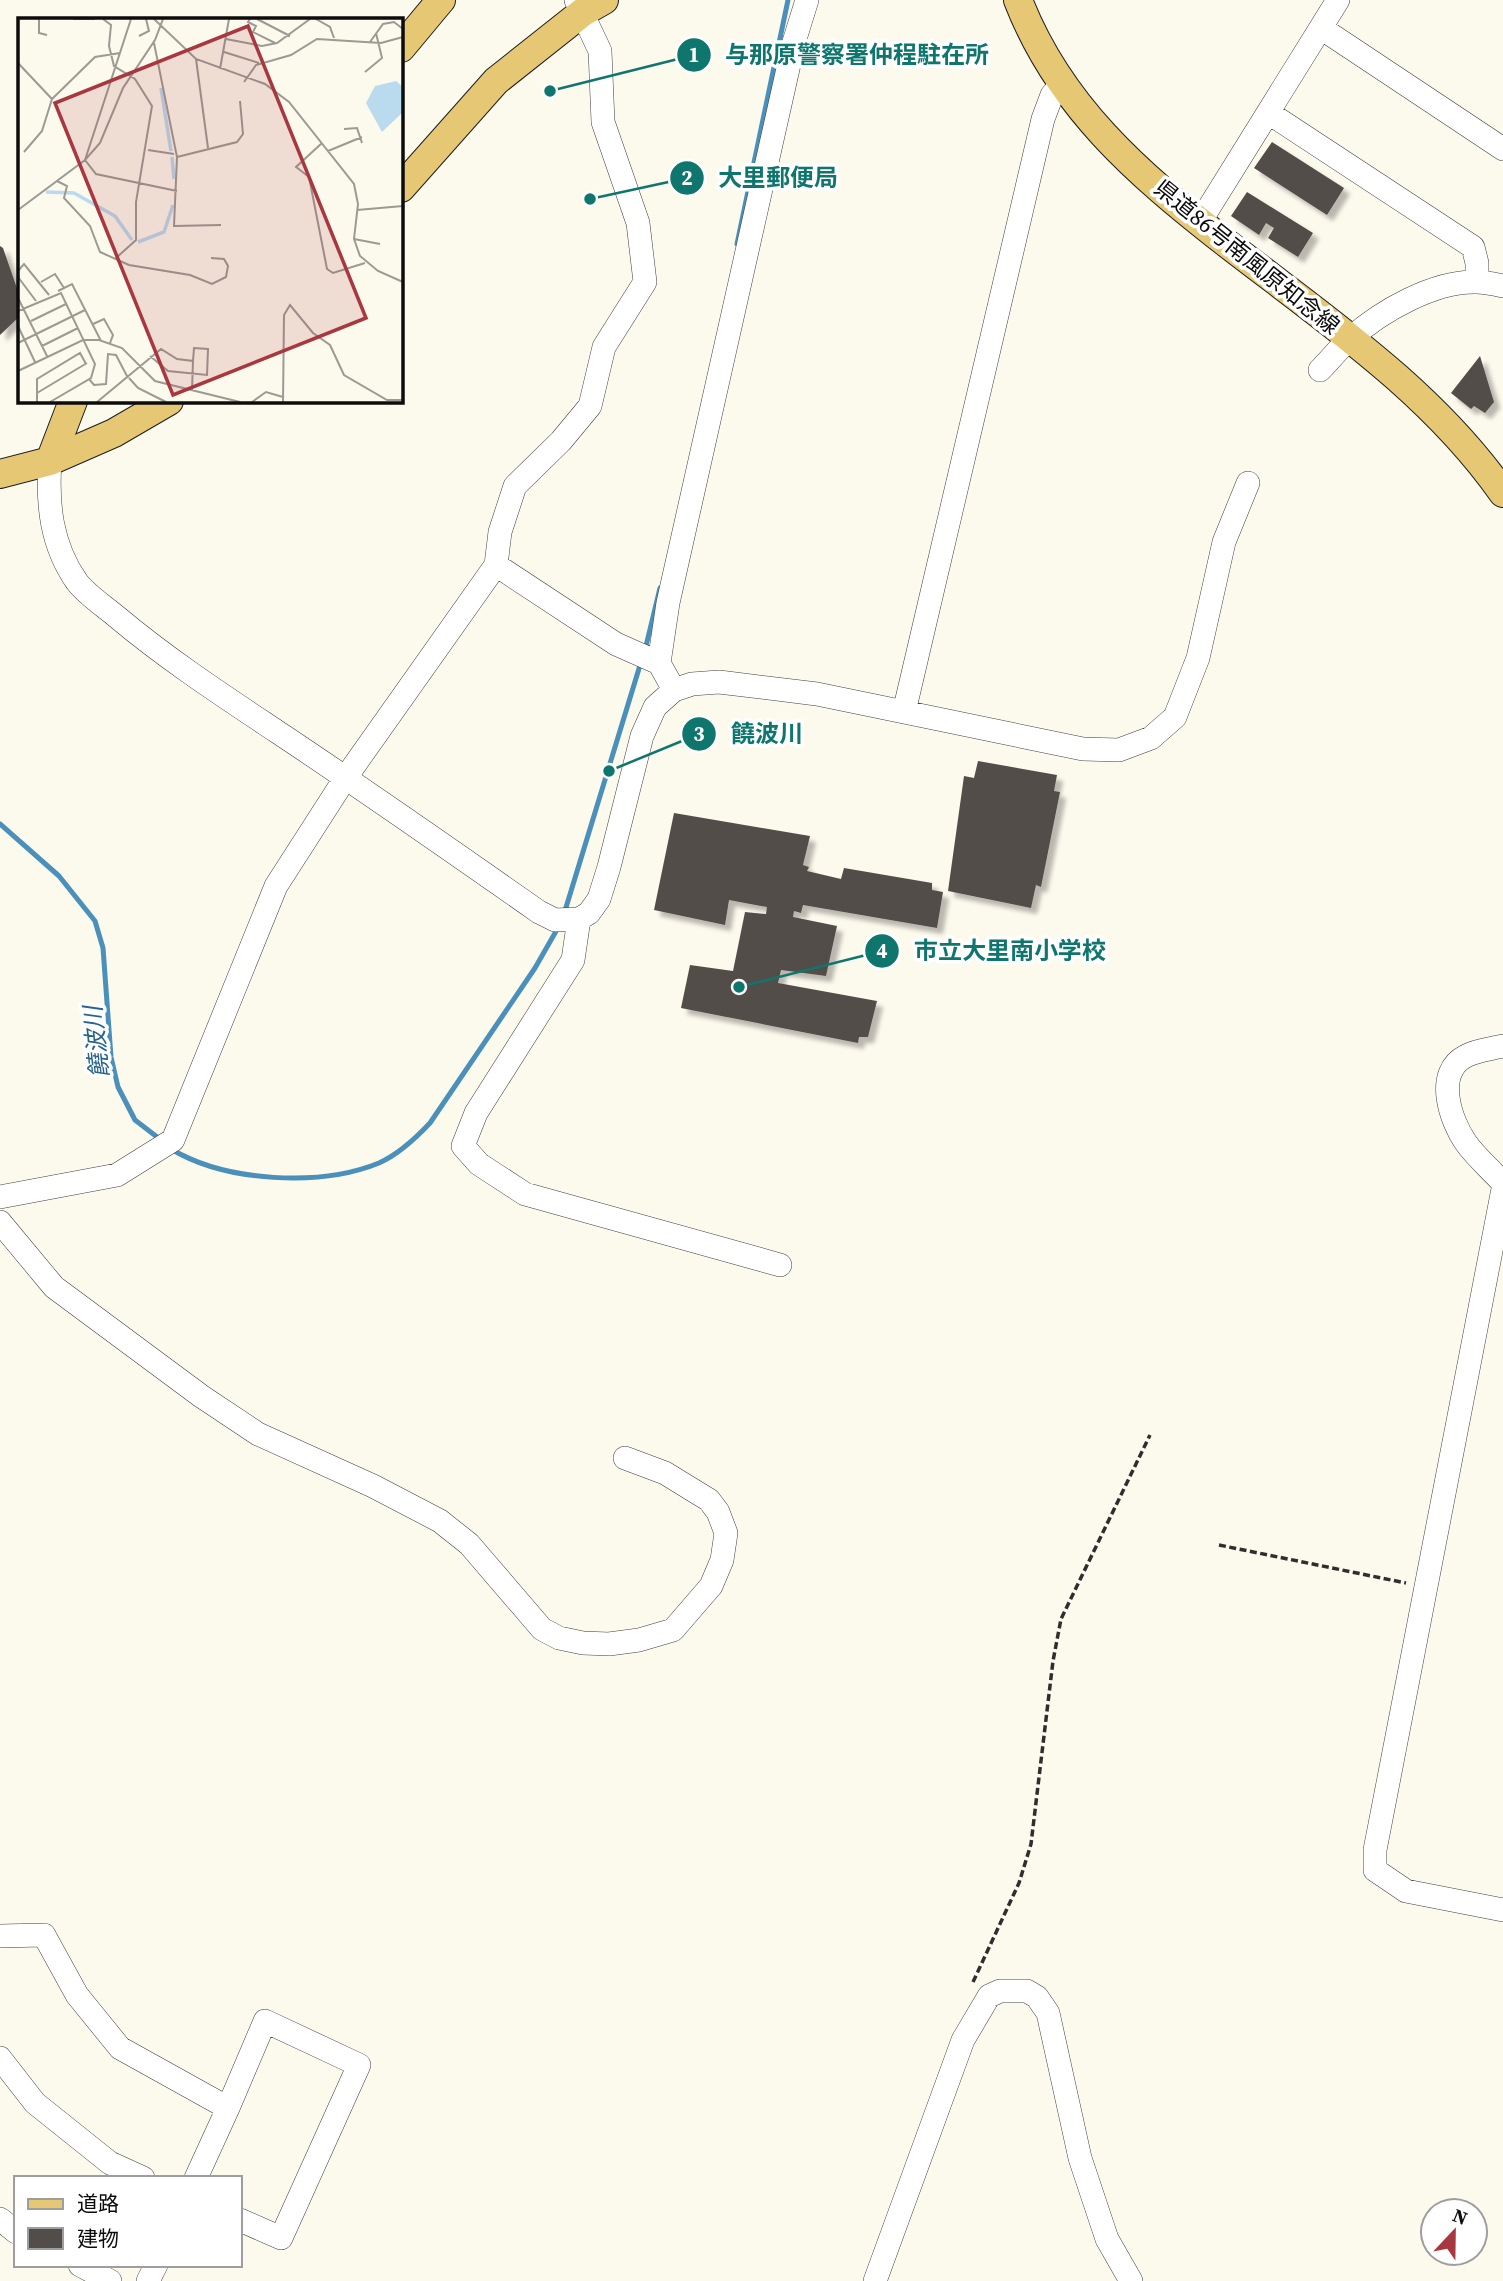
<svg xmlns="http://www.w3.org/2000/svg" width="1503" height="2281" viewBox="0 0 1503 2281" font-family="'Source Serif 4','Noto Sans JP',serif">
	<defs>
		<filter id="shadow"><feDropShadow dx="6" dy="6" stdDeviation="2" flood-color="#0004"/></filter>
	</defs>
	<rect width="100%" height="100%" fill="#fcf9ed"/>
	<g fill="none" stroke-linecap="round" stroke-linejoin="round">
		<path stroke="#4a90ba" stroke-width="5" d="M 737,244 L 788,0
			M 645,650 L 660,588
			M 0,824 L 59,876 L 95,921 L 103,948 L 111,1057 L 118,1087 L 135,1120 L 161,1140
			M 564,914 L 641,662
			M 171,1149 C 226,1182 320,1187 379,1163 C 399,1154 415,1139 430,1123 L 535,968 L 559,926"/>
	</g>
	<path fill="#534d4a" filter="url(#shadow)" d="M 1272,142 L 1344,188 L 1327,215 L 1254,168 Z
		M 1247,192 L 1313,233 L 1298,257 L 1268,238 L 1274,228 L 1266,223 L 1259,235 L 1231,216 Z
		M 0,246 L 3,248 L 19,294 L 19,317 L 0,335 Z
		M 1480,356 L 1494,402 L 1485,413 L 1474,406 L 1471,409 L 1451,393 Z
		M 978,761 L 1057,775 L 1054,791 L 1060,792 L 1041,887 L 1036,885 L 1031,908 L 948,891 L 964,776 L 974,778 Z
		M 674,813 L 810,836 L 803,865 L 809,867 L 807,871 L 841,879 L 844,868 L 932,883 L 932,890 L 943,892 L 937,928 L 803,905 L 801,913 L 794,911 L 793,917 L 837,926 L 826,976 L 781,970 L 778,983 L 877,1001 L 868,1037 L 859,1037 L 858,1043 L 681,1008 L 690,965 L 733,971 L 745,912 L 766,914 L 767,907 L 729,900 L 725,925 L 654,910 Z"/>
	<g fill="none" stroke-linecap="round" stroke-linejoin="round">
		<defs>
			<path id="minor" d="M 1321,28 L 1503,149
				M 1269,113 L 1473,247 L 1477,263 L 1477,282
				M 1200,222 L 1338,0
				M 1320,370 C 1330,360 1339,348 1350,339 C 1381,311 1434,281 1476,282 C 1485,282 1494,284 1503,286
				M 50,461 C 47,504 51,545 77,582 C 87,595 104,606 117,617 C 167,659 222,695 276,731 C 365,790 452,851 539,912 L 555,920 L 579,919 L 589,913 L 599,899 L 609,867 L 642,736 L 655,707 L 674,690 L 692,684 L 719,682 L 817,694 L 1083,749 L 1119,750 L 1151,738 L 1175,717 L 1198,658 L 1224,542 L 1248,483
				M 496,565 L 616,644 L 659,663
				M 674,690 L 659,663 L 668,603 L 794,42 L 807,0
				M 904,712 L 1043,119 L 1052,95 L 1061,85
				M 579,919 L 573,960 L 476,1113 L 463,1146 L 479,1164 L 525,1194 L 780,1265
				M 1503,1046 C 1491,1049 1477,1050 1466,1056 C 1434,1072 1450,1120 1466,1143 C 1476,1157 1491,1170 1503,1183
				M 1503,1189 L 1375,1850 L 1375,1870 L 1406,1891 L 1503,1910
				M 0,1197 L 117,1175 L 173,1140 L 276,886 L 346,777 L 496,565 L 500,532 L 515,486 L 561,441 L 590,406 L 604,347 L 645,282 L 638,223 L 603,122 L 600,51 L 576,0
				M 0,1222 L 54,1287 L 201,1396 L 258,1434 L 373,1486 L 440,1521 L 469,1544 L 542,1629 L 559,1638 L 583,1643 L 609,1644 L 639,1640 L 673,1630 L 711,1586 L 722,1560 L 726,1533 L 718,1512 L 709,1500 L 665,1473 L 625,1458
				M 0,1936 L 44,1935 L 77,1995 L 120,2048 L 228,2108 L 196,2178
				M 0,2058 L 35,2103 L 110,2163 L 143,2178
				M 228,2108 L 265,2021 L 359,2065 L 281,2238 L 240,2220
				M 0,2219 L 16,2232
				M 80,2265 L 110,2281
				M 148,2281 L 156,2265
				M 875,2281 L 963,2040 L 989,1996 L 1000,1991 L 1027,1991 L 1037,1997 L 1048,2013 L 1080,2158 L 1107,2239 L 1131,2281"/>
			<path id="major" d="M 1018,0 C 1059,106 1138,174 1225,242 C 1323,318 1431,390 1503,493
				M 401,48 L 441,0
				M 401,188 L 496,81 L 583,12 L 604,0
				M 50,461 L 73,401
				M 0,474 L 50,461 L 114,433 L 169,401"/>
		</defs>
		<use href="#minor" stroke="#3f3f3f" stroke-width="24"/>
		<use href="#major" stroke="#1d1d1d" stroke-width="30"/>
		<path stroke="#2e2e2e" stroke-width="3.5" stroke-dasharray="7 3.5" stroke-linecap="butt" d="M 1219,1545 L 1406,1583
			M 973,1982 L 1019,1883 L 1031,1844 L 1053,1661 L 1061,1619 L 1150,1435"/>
		<use href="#minor" stroke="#fff" stroke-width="23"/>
		<use href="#major" stroke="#e6c774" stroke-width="28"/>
	</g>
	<g text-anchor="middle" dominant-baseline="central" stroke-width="7" stroke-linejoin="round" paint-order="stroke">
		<g font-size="23" fill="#0c0c0c" stroke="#fff">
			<text transform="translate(1247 257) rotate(39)">県道86号南風原知念線</text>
		</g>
		<g font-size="24" font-style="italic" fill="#27638c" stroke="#fff">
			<text transform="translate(96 1042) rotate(-96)">饒波川</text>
		</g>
	</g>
	<g transform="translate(18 18)">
		<rect width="385" height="385" fill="#fcf9ed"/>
		<path d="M 378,63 L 385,69 L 385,94 L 364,114 L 348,85 L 357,68 Z" fill="#b9dbed"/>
		<path fill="none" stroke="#b9dbed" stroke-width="3.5" d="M 143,70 L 153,133M 154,139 L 156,161M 28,174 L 56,175 L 97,198 L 114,222M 120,224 L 146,214 L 155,187"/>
		<path fill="none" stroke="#9c9a93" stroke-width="2" d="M 21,1 L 21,15 L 29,17M 55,1 L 77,1M 85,1 L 93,7 L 91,28 L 96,48 L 117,61 L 134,88 L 118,184 L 118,222 L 98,240M 136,1 L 178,41 L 247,66 L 271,84 L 336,166 L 340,186 L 336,221 L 342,238 L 360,253 L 385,264M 232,1 L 230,4 L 238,8 L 235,14 L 257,25M 239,1 L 272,18M 298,1 L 312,9 L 316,20M 121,18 L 131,13 L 128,1M 208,21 L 244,28 L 259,25 L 292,1M 352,24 L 365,6 L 376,4 L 385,11M 136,25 L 159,139 L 156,208 L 203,207M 206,34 L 241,45M 178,41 L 190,130M 0,45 L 34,81 L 77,39 L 102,35M 202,51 L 211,1M 347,54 L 364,40 L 358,15M 226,64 L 238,47 L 273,37 L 299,21 L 363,25 L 385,19M 326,111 L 339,110 L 344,125M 304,125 L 278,149 L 291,159 L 309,251 L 315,255 L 347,245M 130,132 L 156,136M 310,133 L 344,119M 6,134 L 24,113 L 34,81M 159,139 L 219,124 L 225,116 L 222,83M 67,142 L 78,156 L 159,173M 67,142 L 113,1M 39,163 L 49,168 L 46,180 L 72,208 L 82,234 L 111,247 L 172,257 L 194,266 L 208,259 L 210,248 L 206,241 L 193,240M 0,192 L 67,142 L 82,125 L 105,70 L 137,22 L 145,1M 339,192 L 385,188M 336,221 L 362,226M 0,253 L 6,246 L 31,277M 0,259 L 18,283M 23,264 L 37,256 L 46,270M 40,273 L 54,266 L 83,323M 0,280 L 29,338M 0,293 L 43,275 L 77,346 L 73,360 L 32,384M 13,303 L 48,286M 75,306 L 86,301 L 95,317 L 92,325M 0,308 L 17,344M 0,325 L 67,292M 24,328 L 60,310M 132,338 L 150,353 L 189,357 L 190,331 L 176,330 L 175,343M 0,353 L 65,322 L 81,322 L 104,330 L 137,363 L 222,384M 111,360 L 120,370 L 148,384M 71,361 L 76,367 L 88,366 L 90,336 L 98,337 L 110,360M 19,375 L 69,345M 19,384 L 19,361 L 62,335 L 68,346M 79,384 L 143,331 L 159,341 L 175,343 L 174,372M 234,384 L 248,374 L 265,379M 265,384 L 266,297 L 272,287 L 295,315 L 312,327 L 326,357 L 369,382 L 385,382"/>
		<path fill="#a93740" fill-opacity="0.15" stroke="#a93740" stroke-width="3.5" d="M 230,8 L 348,300 L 155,377 L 37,85 Z"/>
		<rect width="385" height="385" fill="none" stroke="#0c0c0c" stroke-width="3.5"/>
	</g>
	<path fill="none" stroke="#0f766e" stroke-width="2.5" d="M550 91L694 55M590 199L687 178M609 771L699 734M739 987L882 951"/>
	<g fill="#0f766e" stroke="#fff" stroke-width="2.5">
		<circle cx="550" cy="91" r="7"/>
		<circle cx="590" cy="199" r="7"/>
		<circle cx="609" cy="771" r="7"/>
		<circle cx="739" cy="987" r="7"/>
		<circle cx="694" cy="55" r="18"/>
		<circle cx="687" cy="178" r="18"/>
		<circle cx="699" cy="734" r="18"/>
		<circle cx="882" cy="951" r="18"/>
	</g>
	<g font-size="21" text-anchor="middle" font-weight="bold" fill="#fff">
		<text x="694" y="62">1</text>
		<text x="687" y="185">2</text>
		<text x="699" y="741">3</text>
		<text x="882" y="958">4</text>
	</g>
	<g font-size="24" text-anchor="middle" font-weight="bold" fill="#0f766e" stroke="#fff" stroke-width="7" stroke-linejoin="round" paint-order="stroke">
		<text x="857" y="63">与那原警察署仲程駐在所</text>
		<text x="778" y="186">大里郵便局</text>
		<text x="767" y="742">饒波川</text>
		<text x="1010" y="959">市立大里南小学校</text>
	</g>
	<rect x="14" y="2176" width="228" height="91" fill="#ffffff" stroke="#9e9e9e" stroke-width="2"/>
	<rect x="28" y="2199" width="35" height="10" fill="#e6c774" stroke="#9e9e9e" stroke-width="2"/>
	<text x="77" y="2211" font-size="21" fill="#0c0c0c">道路</text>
	<rect x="28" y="2228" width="35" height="21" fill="#534d4a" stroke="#9e9e9e" stroke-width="2"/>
	<text x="77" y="2246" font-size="21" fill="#0c0c0c">建物</text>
	<g transform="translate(1454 2232) rotate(22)"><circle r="33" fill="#ffffff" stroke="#9e9e9e" stroke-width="2"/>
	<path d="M0-5L12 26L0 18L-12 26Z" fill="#a93740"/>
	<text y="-10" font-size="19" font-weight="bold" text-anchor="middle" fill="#0c0c0c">N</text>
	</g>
</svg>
